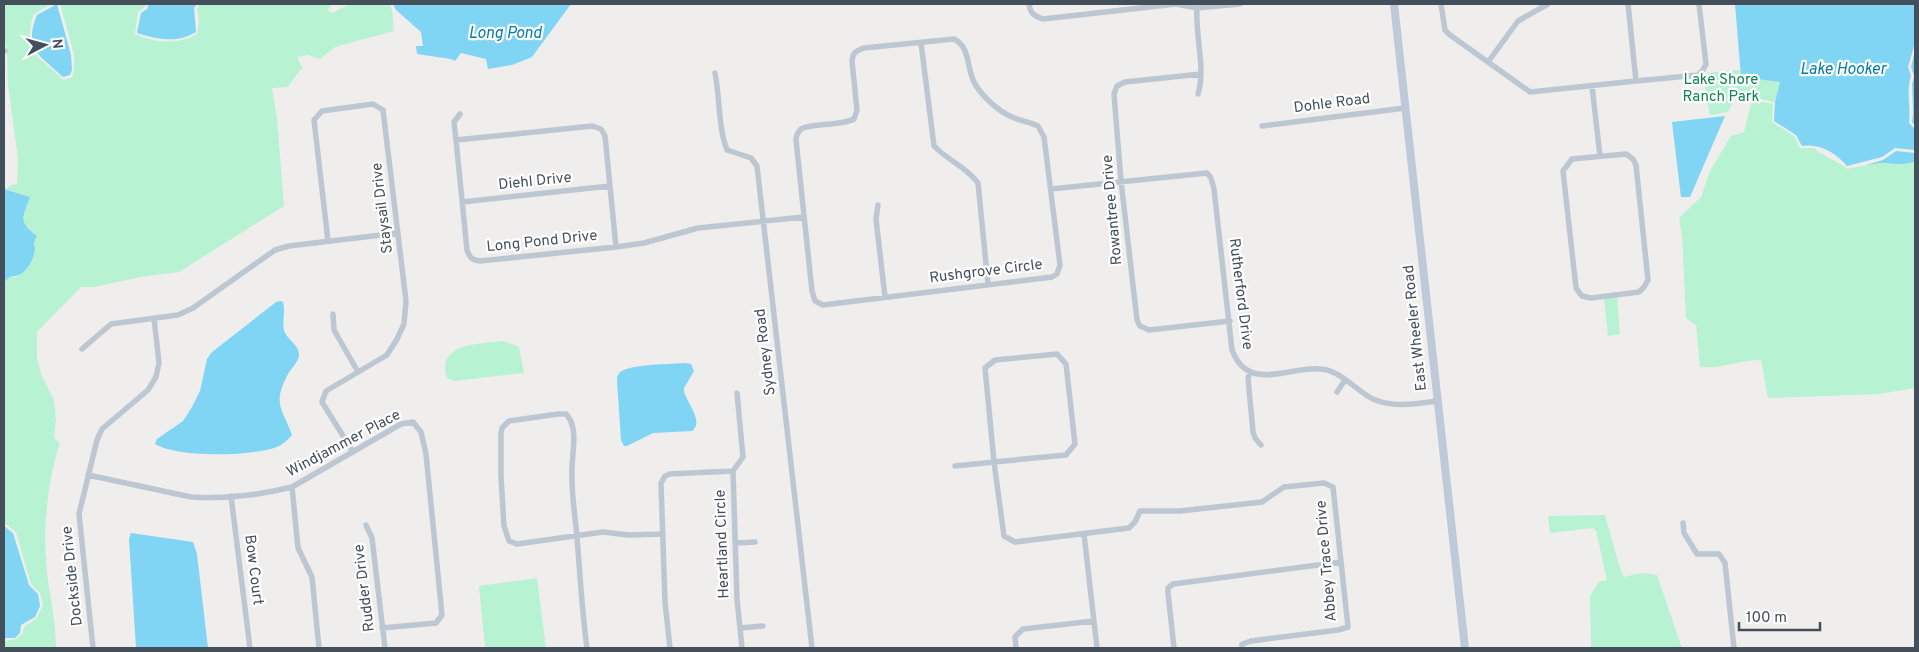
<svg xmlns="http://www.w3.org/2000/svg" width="1919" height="652" viewBox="0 0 1919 652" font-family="Overpass,sans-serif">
	<rect width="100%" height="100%" fill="#f0eded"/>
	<path fill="#b7f3d2" d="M 4,4 L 52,4 L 34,14 L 31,23 L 29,43 L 32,52 L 64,80 L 72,77 L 74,70 L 74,54 L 60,4 L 146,4 L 145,7 L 138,12 L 135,34 C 155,43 178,45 197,34 L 199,21 L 197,8 L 200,4 L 333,4 L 327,10 L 333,13 L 349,4 L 390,4 C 394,13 392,21 394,31 L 335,47 L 320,59 L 308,55 L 297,57 L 303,69 L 300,70 L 288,87 L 272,88 L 277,119 L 284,206 L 179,272 L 146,276 L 94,287 L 81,287 L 37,332 L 37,358 L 41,374 L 54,400 L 56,420 L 54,438 L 60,443 C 49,476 43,522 46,557 C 47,588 56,617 56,648 L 4,648 L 4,641 C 15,640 22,639 24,627 L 36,619 L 43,605 L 40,593 L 31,584 L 16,532 L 4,523 L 4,282 L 11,276 L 16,277 C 26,270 35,260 35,247 C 34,240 32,246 36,240 L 33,233 C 16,223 26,211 30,197 L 6,189 L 11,185 L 17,184 L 18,158 L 8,85 L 7,49 L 4,42 Z
		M 1740,70 L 1741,77 L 1780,82 L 1775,102 L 1736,95 L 1728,112 L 1710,115 L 1703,76 L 1706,73 Z
		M 1752,100 L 1773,104 L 1772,122 L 1794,136 L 1800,148 L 1814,148 C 1819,155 1839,161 1847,169 C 1856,167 1880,162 1887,163 C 1897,165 1905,164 1915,162 L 1915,388 L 1879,394 L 1768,398 L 1761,360 C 1740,360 1721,369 1700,367 L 1696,325 L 1686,318 L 1682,236 L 1679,218 L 1701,197 L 1710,171 L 1731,136 L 1744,132 Z
		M 1617,297 L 1620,334 L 1608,336 L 1604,298 Z
		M 503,341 L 519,347 L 524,373 L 454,381 L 447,378 C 435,343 480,344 503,341 Z
		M 1605,515 L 1618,562 L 1624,577 L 1641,573 L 1657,575 L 1682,648 L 1591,648 L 1590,596 L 1599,582 L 1607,580 L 1596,531 L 1593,528 L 1550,533 L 1548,516 Z
		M 537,578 L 546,648 L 485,648 L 479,586 Z"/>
	<path fill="#80d4f4" d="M 57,4 L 71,55 L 72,70 L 70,75 L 63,77 C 40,55 23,50 37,15 Z
		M 149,4 L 197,4 L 194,8 L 196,32 C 175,44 158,39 137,33 L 141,13 L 147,9 Z
		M 393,4 L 571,4 L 532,57 L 512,65 L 488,69 L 486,59 L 461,53 L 455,61 L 451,59 L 417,54 L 416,46 L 423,46 L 421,32 L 396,10 Z
		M 1735,4 L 1915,4 L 1915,43 L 1908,67 L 1911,76 C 1906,91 1911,107 1909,123 L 1915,129 L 1915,150 L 1895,148 L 1882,157 L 1847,166 C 1836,153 1820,143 1802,146 L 1796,135 L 1774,121 L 1775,102 L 1780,82 L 1741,77 Z
		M 1915,50 L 1915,126 L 1912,122 L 1913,113 L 1912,84 L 1914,76 L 1911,67 Z
		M 1725,116 L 1690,197 L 1681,197 L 1672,122 Z
		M 1896,151 L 1915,153 L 1915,162 C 1905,164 1897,165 1887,163 C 1881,162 1873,165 1866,165 L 1883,160 Z
		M 4,189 L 30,197 C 24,216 16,221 37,236 C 36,238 34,241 34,244 C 33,245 35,246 35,247 C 35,260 24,278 11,276 L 4,282 Z
		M 280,301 L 283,302 C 286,312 281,323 285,333 C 289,341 300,346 299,356 C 298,363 290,369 287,376 C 272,405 283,409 292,435 C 287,441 281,446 274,448 C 248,456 179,458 155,444 L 157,439 L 183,421 L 192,407 L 200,391 L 207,359 L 212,352 L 276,302 Z
		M 686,363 L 691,364 L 694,371 L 684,388 L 684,392 C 688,404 704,422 692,431 L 653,433 L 627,446 L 624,446 L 621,440 L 617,381 C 617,376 618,373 622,371 C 633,364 672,364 686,363 Z
		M 4,526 L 13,533 L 29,585 L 38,594 L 40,606 L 35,617 L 21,625 L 20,633 L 15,638 L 4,638 Z
		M 131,533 L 193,542 L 197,554 L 208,648 L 136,648 L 129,539 Z"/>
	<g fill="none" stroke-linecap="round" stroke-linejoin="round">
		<path stroke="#bcc7d1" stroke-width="5.5" d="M 1029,4 C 1030,13 1034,16 1043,19 L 1176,4 L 1197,8 L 1240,4
			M 1441,4 L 1445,30 L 1450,35 L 1530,92 L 1636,81
			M 1628,4 L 1636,81 L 1698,75 L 1703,70 L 1706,64 L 1699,4
			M 1197,8 C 1195,37 1206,67 1198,94
			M 954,39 C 971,47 966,69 975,84 C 983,97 998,111 1012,117 C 1021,121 1030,122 1038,126 L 1044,137 L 1060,265 L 1057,274 L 1052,277 L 823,305 L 815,301 L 812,291 L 796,140 C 796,136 798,132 801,129 C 810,123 841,126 854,119 L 857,110 L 852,61 C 853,52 856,51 864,48 Z
			M 921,43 L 934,146 C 947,160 967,167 978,183 L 988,284
			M 4,51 L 5,51
			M 1488,62 L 1518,21 L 1548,4
			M 715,73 C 720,97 718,127 727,150 L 751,158 L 757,166 L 812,648
			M 1201,74 L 1125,82 L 1117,86 L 1114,94 L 1121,181 L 1137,320 L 1140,326 L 1149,330 L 1230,321
			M 1592,86 L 1600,156
			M 1262,126 L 1405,108
			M 456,140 L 454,122 L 460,114
			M 1626,154 L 1633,159 L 1636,165 L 1648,280 L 1644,287 L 1639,292 L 1591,298 L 1582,296 L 1576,288 L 1563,171 L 1572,159 Z
			M 1051,189 L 1207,173 L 1211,178 L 1214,189 L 1232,350 C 1248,393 1289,366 1320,369 C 1341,370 1356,391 1373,399 C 1393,408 1416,404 1438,401
			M 462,202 L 610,186
			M 878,205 L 876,219 L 885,297
			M 328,241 L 314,120 L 322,111 L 373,104 L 383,110 L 406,301 L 404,324 L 397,339 L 387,355 L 326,391 L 322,402 L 353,452
			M 616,247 L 605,136 L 601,129 L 592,126 L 456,140 L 467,250 C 470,258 472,260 480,261 L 616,247 L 644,243 L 698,228 L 804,217
			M 333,314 L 334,330 L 358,372
			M 82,349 L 111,324 L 178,315 L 193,308 L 275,250 L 289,246 L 398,233
			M 1057,354 L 1066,364 L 1075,444 L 1066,455 L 994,462 L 985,368 L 995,360 Z
			M 1250,372 L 1248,378 L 1253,432 L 1255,438 L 1261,445
			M 1337,392 L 1345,380
			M 955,466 L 994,462 L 1004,536 L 1015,542 L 1129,528 L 1135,522 L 1140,511 L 1180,511 L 1262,502 L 1284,487 L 1324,483 L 1333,487 L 1348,627 L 1338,630 L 1251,641 L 1242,644 L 1242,648
			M 733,471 L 737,599 L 742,648
			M 733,471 L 743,457 L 737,393
			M 88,475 L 191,497 C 224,499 260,495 292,487 L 401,424 L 413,422 L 421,432 L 426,454 L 442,615 L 436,623 L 382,628
			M 292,487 L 298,548 L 312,577 L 319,648
			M 231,496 L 250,648
			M 1683,523 L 1684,533 L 1697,554 L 1719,554 L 1725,563 L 1734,648
			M 366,525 L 372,538 L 385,648
			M 1084,534 L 1097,648
			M 735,543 L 755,542
			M 740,628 L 763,626
			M 93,648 L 79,514 L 97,440 L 102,429 L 148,390 L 156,377 L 159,363 L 154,318
			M 587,648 C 582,611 580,575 577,537 C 575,515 571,492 572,469 C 572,452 579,427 566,414 L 558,414 L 509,421 L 502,428 L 501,433 L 501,477 L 504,526 L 509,541 L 517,544 L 603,532 L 628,535 L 663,534
			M 670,648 L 665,602 L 661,483 L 665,476 L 670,474 L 733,471
			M 1016,648 L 1015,637 L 1023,629 L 1094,621
			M 1174,648 L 1168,593 L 1168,588 L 1173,584 L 1341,562"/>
		<path stroke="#bec9d9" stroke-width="8" d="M 1394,4 L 1465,648"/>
	</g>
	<g text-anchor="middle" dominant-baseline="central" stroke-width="4.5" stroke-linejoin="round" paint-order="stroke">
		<g font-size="15" fill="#0e8451" stroke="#fff">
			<text x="1721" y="80">Lake Shore<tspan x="1721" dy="17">Ranch Park</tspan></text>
		</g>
		<g font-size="15" fill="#444f5c" stroke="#fff">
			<text transform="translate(1332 104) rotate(-7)">Dohle Road</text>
			<text transform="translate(535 182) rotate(-6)">Diehl Drive</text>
			<text transform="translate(383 208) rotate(-97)">Staysail Drive</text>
			<text transform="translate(1113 210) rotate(-95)">Rowantree Drive</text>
			<text transform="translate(542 242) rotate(-6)">Long Pond Drive</text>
			<text transform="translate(986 272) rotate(-7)">Rushgrove Circle</text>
			<text transform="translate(1240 294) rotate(83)">Rutherford Drive</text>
			<text transform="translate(1416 328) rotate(-96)">East Wheeler Road</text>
			<text transform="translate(766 352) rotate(-97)">Sydney Road</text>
			<text transform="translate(344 444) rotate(-28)">Windjammer Place</text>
			<text transform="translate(723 544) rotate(-92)">Heartland Circle</text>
			<text transform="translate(1327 561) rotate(-95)">Abbey Trace Drive</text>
			<text transform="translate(253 570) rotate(83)">Bow Court</text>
			<text transform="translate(73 576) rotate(-96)">Dockside Drive</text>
			<text transform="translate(365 588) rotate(-97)">Rudder Drive</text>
		</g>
		<g font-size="16" font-style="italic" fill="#017cab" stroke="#fff">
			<text x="505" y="34">Long Pond</text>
			<text x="1843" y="70">Lake Hooker</text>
		</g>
	</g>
	<rect width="1919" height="652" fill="none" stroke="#444f5c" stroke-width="10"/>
	<g transform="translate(45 45) rotate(84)" stroke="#ffffff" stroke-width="4" paint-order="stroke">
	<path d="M0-4L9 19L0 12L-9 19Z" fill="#444f5c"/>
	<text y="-8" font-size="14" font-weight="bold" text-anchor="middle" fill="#444f5c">N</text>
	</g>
	<path d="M1739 622v8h81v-8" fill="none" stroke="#444f5c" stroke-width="2.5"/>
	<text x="1746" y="622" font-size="15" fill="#444f5c" stroke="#ffffff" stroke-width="4" paint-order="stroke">100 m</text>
</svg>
